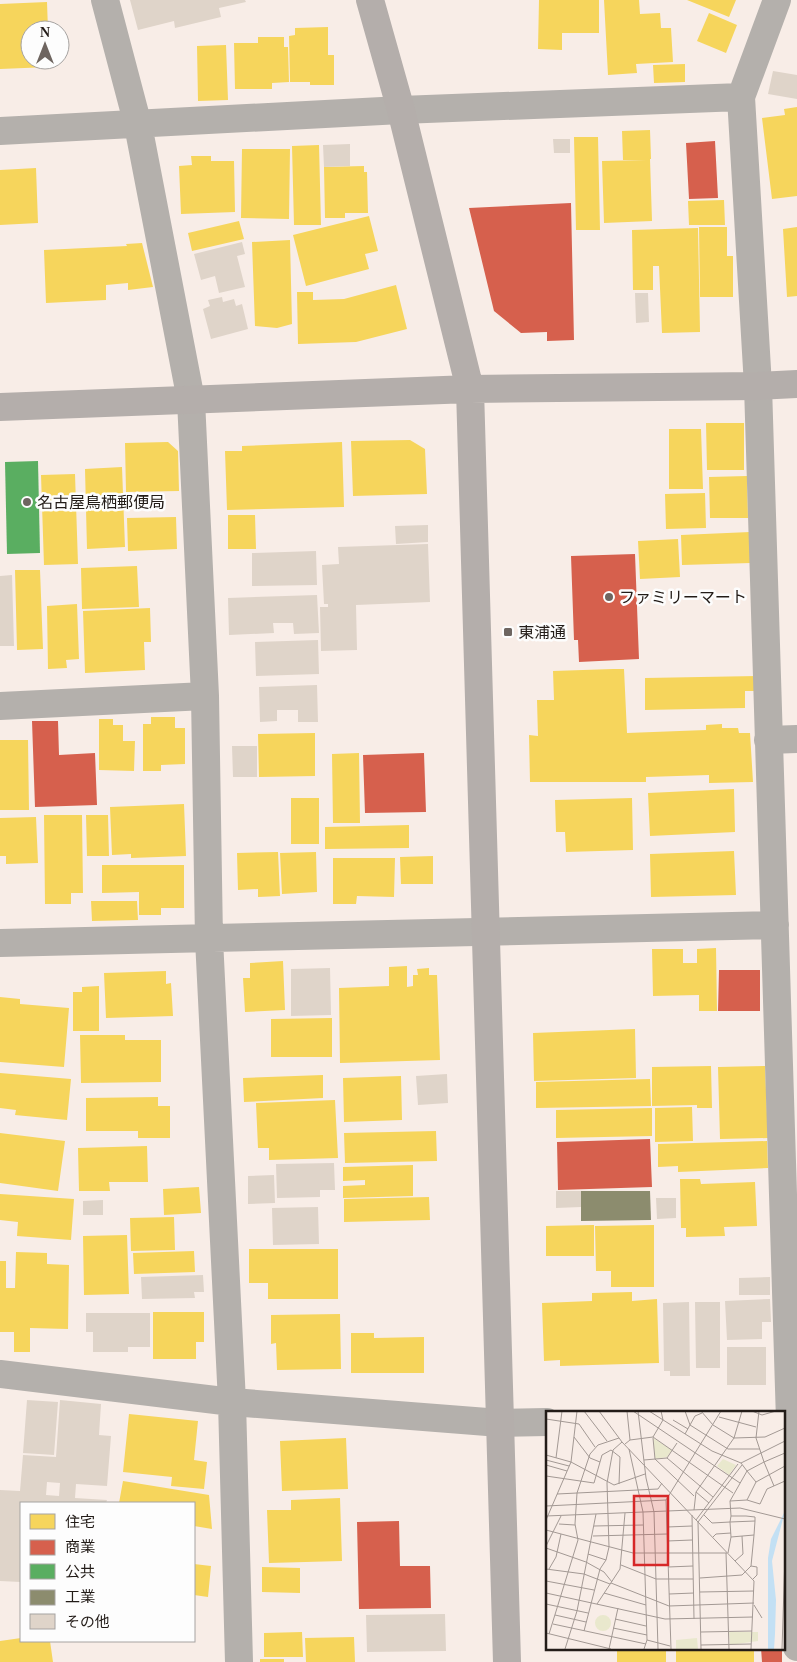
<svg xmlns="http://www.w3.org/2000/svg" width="797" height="1662" viewBox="0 0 797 1662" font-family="'Times New Roman','Noto Sans JP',serif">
	<rect width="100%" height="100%" fill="#f8ede7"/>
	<path fill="#f6d55c" d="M 539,0 L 599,0 L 599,33 L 562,33 L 562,50 L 538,49 Z
		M 604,0 L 639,0 L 640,14 L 660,13 L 661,28 L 671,28 L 673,62 L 636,64 L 637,73 L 608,75 Z
		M 687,0 L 736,0 L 729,17 Z
		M 47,2 L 48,30 L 30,30 L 30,60 L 49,60 L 49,67 L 0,69 L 0,4 Z
		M 709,13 L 737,25 L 726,53 L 697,41 Z
		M 328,27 L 328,55 L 334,55 L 334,85 L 310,85 L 310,82 L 290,82 L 289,36 L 295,35 L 295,28 Z
		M 258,37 L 284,37 L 284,47 L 288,47 L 289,82 L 272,83 L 272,89 L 235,89 L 234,43 L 258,43 Z
		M 226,45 L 228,100 L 198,101 L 197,46 Z
		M 685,64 L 685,82 L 654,83 L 653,65 Z
		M 797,107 L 797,196 L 772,199 L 762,118 L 785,115 L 784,109 Z
		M 650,130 L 651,159 L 650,159 L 652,221 L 604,223 L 602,161 L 646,160 L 623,160 L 622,131 Z
		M 574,137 L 598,137 L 600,230 L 576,230 Z
		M 319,145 L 321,225 L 294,225 L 292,146 Z
		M 242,149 L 290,149 L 289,219 L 241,218 Z
		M 191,156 L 211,156 L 211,161 L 234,161 L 235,212 L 181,214 L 179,166 L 192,165 Z
		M 364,166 L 364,172 L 367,172 L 368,213 L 345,213 L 345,218 L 325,218 L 324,167 Z
		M 36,168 L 38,223 L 0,225 L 0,170 Z
		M 724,200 L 725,225 L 689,225 L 688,201 Z
		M 369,216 L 378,251 L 365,254 L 369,269 L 306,286 L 293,235 Z
		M 239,221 L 244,239 L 192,251 L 188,233 Z
		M 699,227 L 727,227 L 727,256 L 733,256 L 733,297 L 700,297 Z
		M 797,227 L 797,296 L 787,297 L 783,229 Z
		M 698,228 L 700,332 L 662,333 L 659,266 L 653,266 L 653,290 L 633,290 L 632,230 Z
		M 290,240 L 292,324 L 277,328 L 255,326 L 252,242 Z
		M 142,243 L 153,287 L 128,290 L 128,283 L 106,285 L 106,300 L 46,303 L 44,250 L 127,246 L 126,244 Z
		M 396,285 L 407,329 L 356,342 L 298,344 L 297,292 L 313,292 L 313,300 L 344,299 Z
		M 706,423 L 744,423 L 744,470 L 707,470 Z
		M 669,429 L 701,429 L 703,489 L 669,489 Z
		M 410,440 L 425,449 L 427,494 L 353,496 L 351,441 Z
		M 168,442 L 178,451 L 179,491 L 126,492 L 125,443 Z
		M 342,442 L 344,507 L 227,510 L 225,451 L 242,451 L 242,446 Z
		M 122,467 L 125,547 L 87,549 L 85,469 Z
		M 75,474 L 78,564 L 44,565 L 41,475 Z
		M 747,476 L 748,518 L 710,518 L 709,477 Z
		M 705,493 L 706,528 L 666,529 L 665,494 Z
		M 228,515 L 255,515 L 256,549 L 228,549 Z
		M 176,517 L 177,549 L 128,551 L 127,518 Z
		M 750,532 L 751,563 L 682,565 L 681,535 Z
		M 678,539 L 680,577 L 640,579 L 638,541 Z
		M 137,566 L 139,607 L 82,609 L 81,568 Z
		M 15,570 L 40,570 L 43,649 L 17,650 Z
		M 77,604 L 79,659 L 66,660 L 67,668 L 48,669 L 47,606 Z
		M 150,608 L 151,642 L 144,642 L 145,670 L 85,673 L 83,611 Z
		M 613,669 L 624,669 L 627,733 L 706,730 L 706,725 L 722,724 L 722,728 L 738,728 L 739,733 L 750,733 L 753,782 L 709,783 L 709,775 L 646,777 L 646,782 L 530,782 L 529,735 L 538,736 L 537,700 L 554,700 L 553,671 Z
		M 757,676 L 757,691 L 745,691 L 745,708 L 645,710 L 645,678 Z
		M 151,717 L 175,717 L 175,728 L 185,728 L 185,764 L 161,765 L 161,771 L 143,771 L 143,724 L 151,724 Z
		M 99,719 L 113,719 L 113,725 L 123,725 L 123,741 L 135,741 L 134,771 L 99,770 Z
		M 315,733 L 315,776 L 259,777 L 258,734 Z
		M 0,740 L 28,740 L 29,810 L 0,810 Z
		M 359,753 L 360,823 L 333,823 L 332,754 Z
		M 734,789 L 735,832 L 650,836 L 648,793 Z
		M 291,798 L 319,798 L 319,844 L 291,844 Z
		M 632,798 L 633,850 L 566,852 L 565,832 L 556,832 L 555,800 Z
		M 184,804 L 186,856 L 131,858 L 131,854 L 112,855 L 110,807 Z
		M 44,815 L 82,815 L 83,893 L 71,893 L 71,904 L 45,904 Z
		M 86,815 L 108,815 L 109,856 L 87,856 Z
		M 36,817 L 38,863 L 6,864 L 6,856 L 0,856 L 0,818 Z
		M 409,825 L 409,848 L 325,849 L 325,827 Z
		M 734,851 L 736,895 L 651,897 L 650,854 Z
		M 278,852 L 280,896 L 258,897 L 258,889 L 238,890 L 237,853 Z
		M 316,852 L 317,892 L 282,894 L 280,853 Z
		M 433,856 L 433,884 L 401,884 L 400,857 Z
		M 333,858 L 395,858 L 394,897 L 357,896 L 356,904 L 333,904 Z
		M 102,865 L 184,865 L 184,908 L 161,908 L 161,915 L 139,915 L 139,892 L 102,893 Z
		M 91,901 L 137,901 L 138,920 L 92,921 Z
		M 716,948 L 717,1011 L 699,1011 L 699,995 L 653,996 L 652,949 L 683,949 L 683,963 L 697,963 L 697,949 Z
		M 283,961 L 285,1010 L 245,1012 L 243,978 L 250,978 L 250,963 Z
		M 407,966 L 407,987 L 413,986 L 413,975 L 418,975 L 417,969 L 429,968 L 429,975 L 437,975 L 440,1060 L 340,1063 L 339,988 L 389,986 L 389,967 Z
		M 166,971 L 166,984 L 171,983 L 173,1016 L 106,1018 L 104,973 Z
		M 99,986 L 99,1031 L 73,1031 L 73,992 L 82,992 L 82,987 Z
		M 0,997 L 20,999 L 20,1004 L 69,1008 L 64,1067 L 0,1062 Z
		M 332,1018 L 332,1057 L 271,1057 L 271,1019 Z
		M 635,1029 L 636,1078 L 534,1081 L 533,1033 Z
		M 80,1035 L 125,1035 L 125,1040 L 161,1040 L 161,1082 L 81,1083 Z
		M 711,1066 L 712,1108 L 697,1108 L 697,1105 L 652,1106 L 652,1067 Z
		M 765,1066 L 768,1138 L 720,1139 L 718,1067 Z
		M 0,1073 L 71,1079 L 67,1120 L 15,1115 L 16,1110 L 0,1108 Z
		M 323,1075 L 323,1098 L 244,1102 L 243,1078 Z
		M 401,1076 L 402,1120 L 344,1122 L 343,1078 Z
		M 650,1079 L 651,1106 L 536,1108 L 536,1082 Z
		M 158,1097 L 158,1106 L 170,1106 L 170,1138 L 138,1138 L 138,1131 L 86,1131 L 86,1098 Z
		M 335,1100 L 338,1158 L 269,1160 L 269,1148 L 258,1148 L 256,1103 Z
		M 692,1107 L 693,1141 L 655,1142 L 655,1108 Z
		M 652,1108 L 652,1136 L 556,1138 L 556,1110 Z
		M 436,1131 L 437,1161 L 345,1163 L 344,1133 Z
		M 0,1133 L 65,1141 L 58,1191 L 0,1183 Z
		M 767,1141 L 768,1168 L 678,1172 L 678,1166 L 658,1167 L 658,1144 Z
		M 147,1146 L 148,1182 L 109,1182 L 110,1191 L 79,1191 L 78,1148 Z
		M 413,1165 L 413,1196 L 343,1198 L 343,1186 L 365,1185 L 365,1180 L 343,1181 L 343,1167 Z
		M 680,1179 L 700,1179 L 701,1184 L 755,1182 L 757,1226 L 724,1227 L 725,1236 L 686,1237 L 686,1228 L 681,1228 Z
		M 199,1187 L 201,1213 L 164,1215 L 163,1189 Z
		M 0,1194 L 74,1199 L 71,1240 L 17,1236 L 18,1222 L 0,1220 Z
		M 429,1197 L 430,1220 L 344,1222 L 344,1199 Z
		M 174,1217 L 175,1250 L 131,1251 L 130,1218 Z
		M 594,1225 L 594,1256 L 546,1256 L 546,1226 Z
		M 654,1225 L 654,1287 L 611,1287 L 611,1271 L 596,1271 L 595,1226 Z
		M 127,1235 L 129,1294 L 84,1295 L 83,1236 Z
		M 249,1249 L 338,1249 L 338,1299 L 268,1299 L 268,1283 L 249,1283 Z
		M 194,1251 L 195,1272 L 134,1274 L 133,1253 Z
		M 16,1252 L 47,1253 L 47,1264 L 69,1265 L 68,1329 L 30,1328 L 30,1352 L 14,1352 L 14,1332 L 0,1332 L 0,1261 L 6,1261 L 6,1288 L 15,1288 Z
		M 632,1292 L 632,1301 L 657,1299 L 659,1363 L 560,1366 L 560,1360 L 544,1361 L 542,1303 L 592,1301 L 592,1293 Z
		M 153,1312 L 204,1312 L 204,1342 L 196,1342 L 196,1359 L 153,1359 Z
		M 340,1314 L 341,1369 L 277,1370 L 276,1343 L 271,1344 L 271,1315 Z
		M 351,1333 L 374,1333 L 374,1338 L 424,1337 L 424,1373 L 351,1373 Z
		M 129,1414 L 198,1421 L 194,1460 L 207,1462 L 204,1489 L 171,1486 L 172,1477 L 123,1472 Z
		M 346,1438 L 348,1489 L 282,1491 L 280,1441 Z
		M 123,1481 L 209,1495 L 212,1529 L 194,1526 L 194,1503 L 119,1503 Z
		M 340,1498 L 342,1561 L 269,1563 L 267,1510 L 291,1510 L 291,1500 Z
		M 194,1564 L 211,1566 L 208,1597 L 194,1595 Z
		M 262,1567 L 300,1568 L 300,1593 L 262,1592 Z
		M 302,1632 L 303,1657 L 264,1657 L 264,1633 Z
		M 354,1637 L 355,1662 L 306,1662 L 305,1638 Z
		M 21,1638 L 21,1641 L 50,1641 L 53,1662 L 0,1662 L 0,1641 Z
		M 617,1648 L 666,1648 L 666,1662 L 617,1662 Z
		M 676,1648 L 754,1648 L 754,1662 L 676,1662 Z
		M 260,1659 L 284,1659 L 284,1662 L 260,1662 Z"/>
	<path fill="#d6604d" d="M 715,141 L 718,198 L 689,199 L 686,143 Z
		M 571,203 L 574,340 L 547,341 L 547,332 L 521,333 L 494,311 L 469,208 Z
		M 635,554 L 639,659 L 579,662 L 578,640 L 574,640 L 571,556 Z
		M 32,721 L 58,721 L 59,755 L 95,753 L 97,805 L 35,807 Z
		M 424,753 L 426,812 L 365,813 L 363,755 Z
		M 719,970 L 760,970 L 760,1011 L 718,1011 Z
		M 650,1139 L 652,1187 L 558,1190 L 557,1142 Z
		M 399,1521 L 400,1566 L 430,1566 L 431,1608 L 359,1609 L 357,1522 Z
		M 761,1648 L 782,1648 L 782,1662 L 762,1662 Z"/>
	<path fill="#5aae61" d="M 38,461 L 40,553 L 7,554 L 5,462 Z"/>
	<path fill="#8c8c6e" d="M 581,1191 L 650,1191 L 651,1220 L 581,1221 Z"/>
	<path fill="#dfd4c9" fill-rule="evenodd" d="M 130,0 L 245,0 L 246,2 L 219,8 L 221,17 L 175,28 L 174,21 L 138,30 Z
		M 773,71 L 797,75 L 797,99 L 768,94 Z
		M 553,139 L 570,139 L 570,153 L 554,153 Z
		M 350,144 L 350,166 L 324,167 L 323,145 Z
		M 242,242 L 245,254 L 237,256 L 245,287 L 219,293 L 215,276 L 201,280 L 194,254 Z
		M 635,293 L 648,293 L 649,322 L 636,323 Z
		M 222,297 L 223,302 L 234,299 L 236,306 L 242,304 L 248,329 L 211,339 L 203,309 L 210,306 L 208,300 Z
		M 428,525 L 428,542 L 396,544 L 395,526 Z
		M 428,544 L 430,602 L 356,605 L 357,650 L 321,651 L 320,607 L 328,607 L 328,604 L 324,604 L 322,565 L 339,564 L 338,547 Z
		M 316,551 L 317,585 L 252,586 L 252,553 Z
		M 12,575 L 14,646 L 0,646 L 0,576 Z
		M 317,595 L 319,633 L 294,634 L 293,623 L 273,623 L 274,633 L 229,635 L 228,598 Z
		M 318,640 L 319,674 L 256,676 L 255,642 Z
		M 317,685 L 318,722 L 298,722 L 298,710 L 277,710 L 277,721 L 260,722 L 259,687 Z
		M 232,746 L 257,746 L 257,777 L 233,777 Z
		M 330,968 L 331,1015 L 291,1016 L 291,969 Z
		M 447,1074 L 448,1103 L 418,1105 L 416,1076 Z
		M 334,1163 L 335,1190 L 320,1190 L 320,1197 L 277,1198 L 276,1164 Z
		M 274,1175 L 275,1203 L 248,1204 L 248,1176 Z
		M 556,1191 L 581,1191 L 581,1207 L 556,1208 Z
		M 656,1198 L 676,1198 L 676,1218 L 657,1219 Z
		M 103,1200 L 103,1215 L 83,1215 L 83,1201 Z
		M 318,1207 L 319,1244 L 273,1245 L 272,1208 Z
		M 203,1275 L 204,1292 L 194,1292 L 195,1298 L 142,1299 L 141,1277 Z
		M 770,1277 L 770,1295 L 739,1295 L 739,1278 Z
		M 770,1299 L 771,1322 L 762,1322 L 762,1339 L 727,1340 L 725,1301 Z
		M 689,1302 L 690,1376 L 670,1376 L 670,1371 L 664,1371 L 663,1303 Z
		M 695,1302 L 720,1302 L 720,1368 L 696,1368 Z
		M 86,1313 L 150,1313 L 150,1347 L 128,1347 L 128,1352 L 93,1352 L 93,1332 L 86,1332 Z
		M 727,1347 L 766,1347 L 766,1385 L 727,1385 Z
		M 27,1400 L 58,1402 L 54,1455 L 23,1453 Z
		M 60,1400 L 101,1404 L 99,1435 L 111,1436 L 107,1486 L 76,1484 L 75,1498 L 107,1500 L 106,1503 L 21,1503 L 21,1582 L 0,1581 L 0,1490 L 20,1491 L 23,1455 L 56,1457 ZM 47,1482 L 60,1483 L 59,1496 L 46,1495 Z
		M 445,1614 L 446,1651 L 367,1652 L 366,1615 Z"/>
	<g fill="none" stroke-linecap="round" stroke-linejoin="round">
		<path stroke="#b4b0ac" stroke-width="28" d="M 105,0 L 138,125 L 191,400 L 205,696 L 209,939 L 232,1402 L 239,1662
			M 777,0 L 741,97 L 758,386 L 797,1647
			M 0,131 L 401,110 L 741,97
			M 0,706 L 205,696
			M 768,740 L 797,739
			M 0,943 L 775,925
			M 0,1374 L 232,1402 L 500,1423 L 547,1422"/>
		<path stroke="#b4aeab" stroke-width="28" d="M 370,0 L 401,110 L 470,389 L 507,1662
			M 0,407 L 470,389 L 758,386 L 797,384"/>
	</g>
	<g fill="#6e6560" stroke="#fdfdfd" stroke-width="2">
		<circle cx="27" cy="502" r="5"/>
		<circle cx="609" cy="597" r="5"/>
		<rect x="503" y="627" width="10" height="10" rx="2.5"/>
	</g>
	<g text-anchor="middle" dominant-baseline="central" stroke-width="5" stroke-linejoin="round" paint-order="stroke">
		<g font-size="16" fill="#231c18" stroke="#fdfdfd" text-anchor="start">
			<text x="37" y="502">名古屋鳥栖郵便局</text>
			<text x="619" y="597">ファミリーマート</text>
			<text x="518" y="632">東浦通</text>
		</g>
	</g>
	<g transform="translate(546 1411)">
		<rect width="239" height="239" fill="#f8ede7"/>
		<path d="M 107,27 L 126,39 L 121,46 L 109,48 ZM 177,48 L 190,54 L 183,64 L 171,55 ZM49 212a8 8 0 1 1 16 0a8 8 0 1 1-16 0ZM 183,221 L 212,221 L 212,230 L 184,234 ZM 151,227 L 152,238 L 130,238 L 130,229 Z" fill="#e9e8cd"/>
		<path d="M 239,100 L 226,150 L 230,189 L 229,223 L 228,238 L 222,238 L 222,147 L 225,128 Z" fill="#c3e0f4"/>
		<path fill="none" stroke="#a39994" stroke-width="1" d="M 38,0 L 61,30M 53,0 L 76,31 L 208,170 L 205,238M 81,0 L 84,29M 87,0 L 194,72M 92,0 L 100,67 L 108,101 L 112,238M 103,0 L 166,40 L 195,52 L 201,60 L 218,51 L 228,75M 139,0 L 144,14 L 182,38 L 214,38M 155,0 L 167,14 L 188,27 L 219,26 L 239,17M 206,0 L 216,4 L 230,0M 213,0 L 210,27 L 218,51 L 239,42M 173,6 L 210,16M 0,8 L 33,13 L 49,36M 127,9 L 142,18M 139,23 L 149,5 L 156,2M 28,26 L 44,47 L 54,51M 107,26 L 117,9 L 115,0M 107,27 L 109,48 L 148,85M 79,33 L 84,29 L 107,26 L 187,82M 83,38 L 97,101 L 101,229 L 98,238M 0,44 L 25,51 L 68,74 L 99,63M 10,47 L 16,0M 121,47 L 167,86M 0,49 L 23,55M 98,49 L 121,47 L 131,32M 195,52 L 239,30M 0,54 L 21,60M 0,65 L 48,72 L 56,44 L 65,39 L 74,46 L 73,73M 11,83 L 112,78 L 116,72M 201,89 L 214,93 L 221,78 L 239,70M 184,90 L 201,60 L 210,71 L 239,55M 163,92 L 150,81 L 188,27 L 196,0M 0,95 L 120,89M 148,99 L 150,81M 146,104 L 148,208M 158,104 L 166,112 L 184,111 L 209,110 L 208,124 L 185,126 L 184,111 L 185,105 L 184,90 L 201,89 L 210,71M 0,105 L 194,97 L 239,108M 185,105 L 200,105 L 209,106 L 209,110M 0,109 L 25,51 L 31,0M 150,109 L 192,53M 13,113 L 29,114M 48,115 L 97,114M 121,116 L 146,115M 0,119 L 87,142 L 181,142M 47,125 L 121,123M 167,126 L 170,123 L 185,122M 121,130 L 146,129M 0,135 L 15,105M 0,137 L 40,151 L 58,161 L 66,171M 180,142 L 183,238M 182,142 L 185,126M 42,143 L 60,149M 189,150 L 197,143 L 196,125M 75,154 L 110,168 L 147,168M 205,155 L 211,156 L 211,164 L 207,168M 122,156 L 147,155M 0,158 L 38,163 L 64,173M 3,158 L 10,146 L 15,123M 154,167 L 196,164 L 205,155 L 208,124M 0,170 L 48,179M 65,172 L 123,195 L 208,192M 154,181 L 208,180M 0,182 L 119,208 L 207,206M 58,182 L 100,194M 123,183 L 148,182M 0,193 L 42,202M 51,193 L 74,158 L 79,102M 208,194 L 216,207M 9,204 L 40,211M 69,208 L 100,215M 7,213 L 100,233M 67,217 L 101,224M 38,220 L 54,158 L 60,149 L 63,136 L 61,72 L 67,39 L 76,31M 155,221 L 206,220M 0,222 L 65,238M 3,223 L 32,129 L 29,113 L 31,82 L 44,43 L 52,34 L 73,27M 101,229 L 124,235M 155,234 L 205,233M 19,238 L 31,200 L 50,103M 63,238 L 72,197M 125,238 L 120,89 L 175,0M 155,238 L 152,111 L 196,54M 236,238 L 239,145"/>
		<path fill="#d62828" fill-opacity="0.15" stroke="#d62828" stroke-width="2.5" d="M 88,85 L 122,85 L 122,154 L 88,154 Z"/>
		<rect width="239" height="239" fill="none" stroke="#231c18" stroke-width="2.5"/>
	</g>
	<rect x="20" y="1502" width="175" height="140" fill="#fdfdfd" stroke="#a6a3a1"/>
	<rect x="30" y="1514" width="25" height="15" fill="#f6d55c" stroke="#a6a3a1"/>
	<text x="65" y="1527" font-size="15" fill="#231c18">住宅</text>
	<rect x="30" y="1540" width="25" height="15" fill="#d6604d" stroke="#a6a3a1"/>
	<text x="65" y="1552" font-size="15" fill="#231c18">商業</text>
	<rect x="30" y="1564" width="25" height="15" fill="#5aae61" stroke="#a6a3a1"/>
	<text x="65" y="1577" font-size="15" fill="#231c18">公共</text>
	<rect x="30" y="1590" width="25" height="15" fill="#8c8c6e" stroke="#a6a3a1"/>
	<text x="65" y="1602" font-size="15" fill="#231c18">工業</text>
	<rect x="30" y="1614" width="25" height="15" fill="#dfd4c9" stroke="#a6a3a1"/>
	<text x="65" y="1627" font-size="15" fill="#231c18">その他</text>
	<g transform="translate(45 45)"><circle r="24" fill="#fdfdfd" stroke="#a6a3a1"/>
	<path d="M0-4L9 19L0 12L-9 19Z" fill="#6e6560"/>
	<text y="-8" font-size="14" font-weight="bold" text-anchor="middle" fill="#231c18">N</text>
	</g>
</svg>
